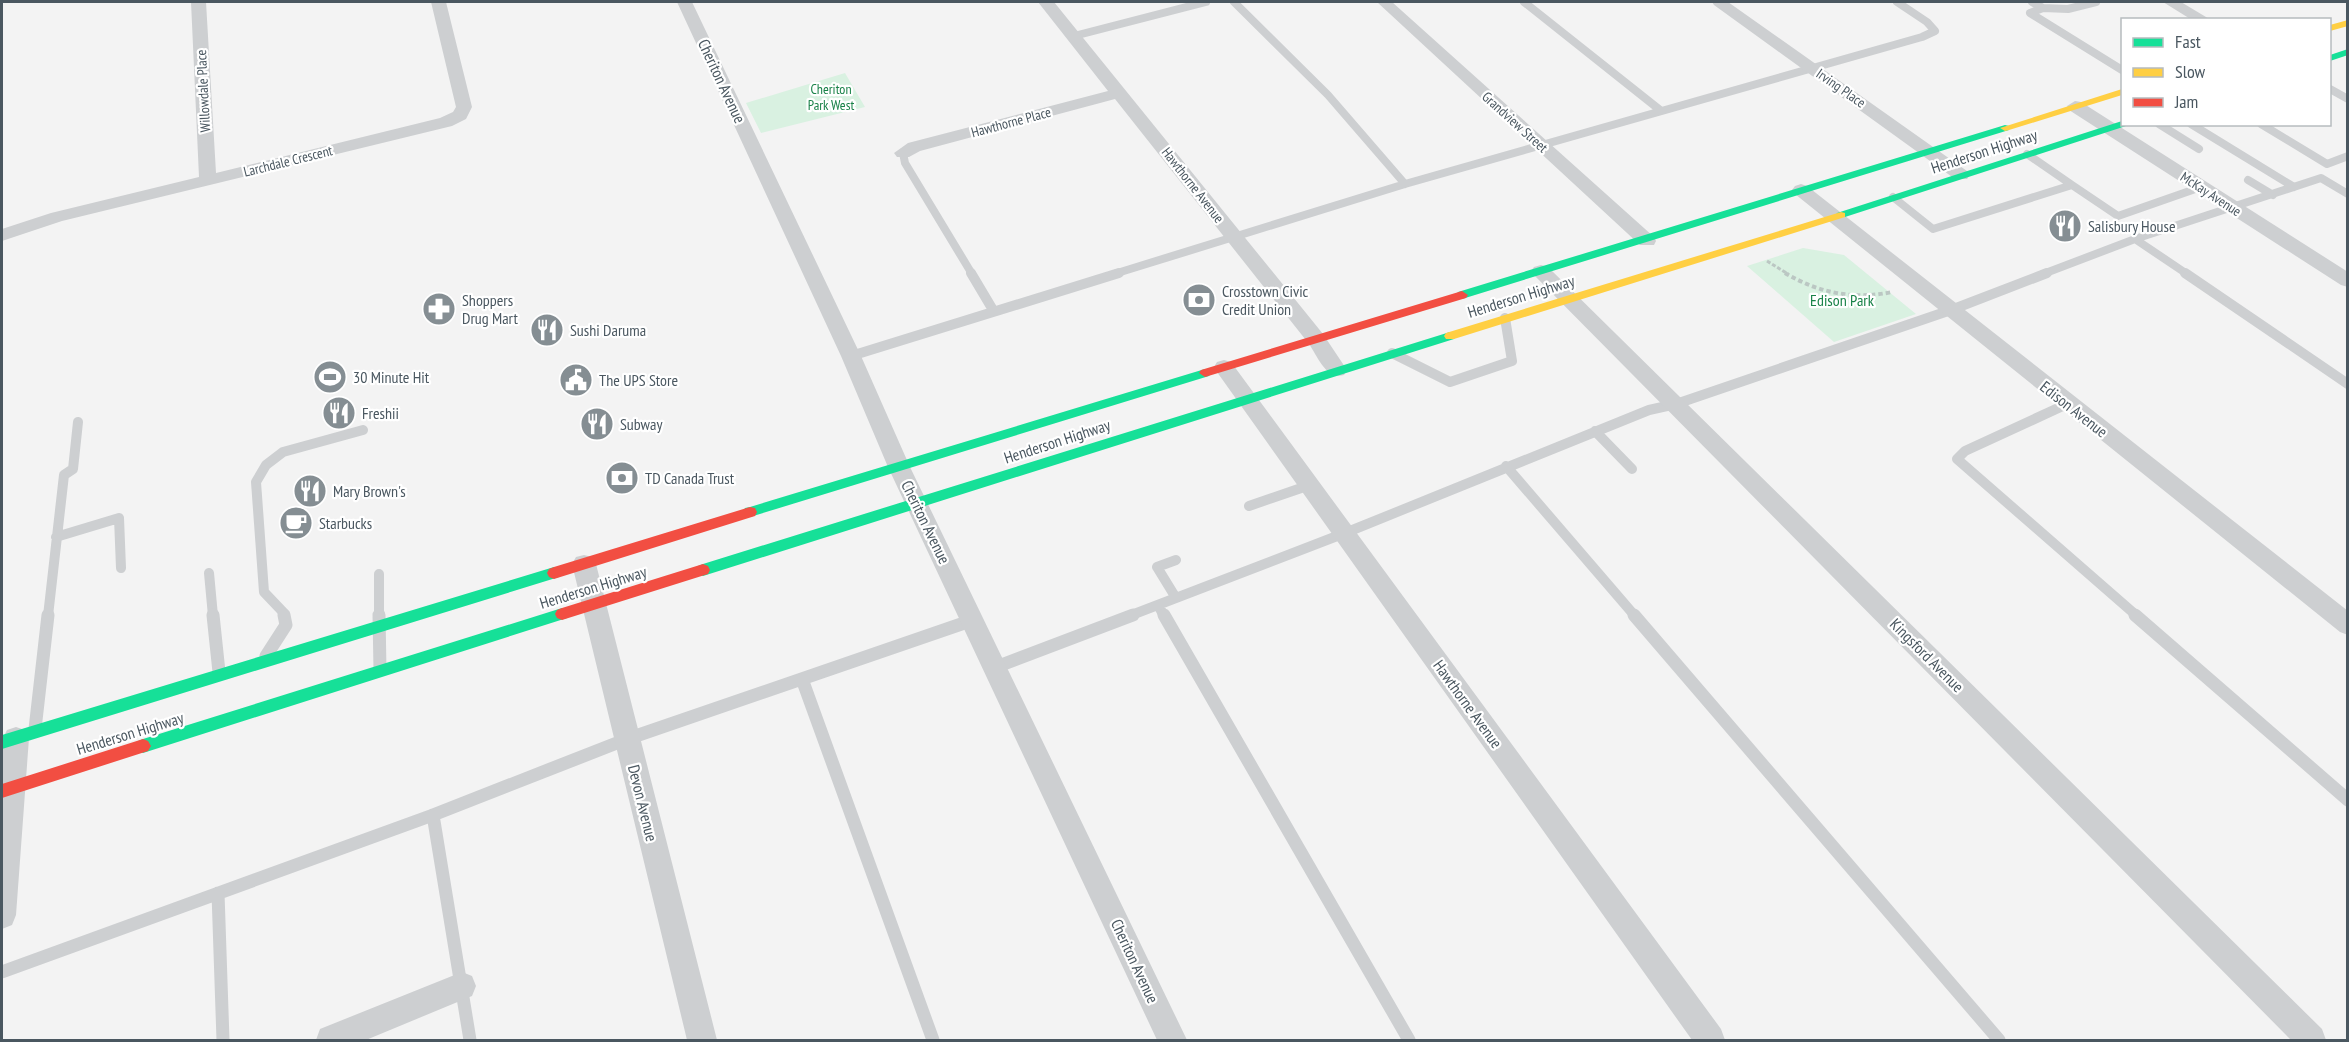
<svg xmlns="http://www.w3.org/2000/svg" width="2349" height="1042" viewBox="0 0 2349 1042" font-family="'PT Sans Narrow',sans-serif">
	<rect width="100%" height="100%" fill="#f3f3f3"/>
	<path fill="#d9f1e1" d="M 845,73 L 865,107 L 761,133 L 746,103 Z
		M 1803,248 L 1844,255 L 1916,314 L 1834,342 L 1747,266 Z"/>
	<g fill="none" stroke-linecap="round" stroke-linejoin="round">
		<path stroke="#bbc7c3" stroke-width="3" stroke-dasharray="4 2" stroke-linecap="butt" d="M 1767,261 L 1788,274"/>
		<path stroke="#bbc7c3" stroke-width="4" stroke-dasharray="4.5 3" stroke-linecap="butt" d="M 1785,273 C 1819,293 1853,300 1892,292"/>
		<path stroke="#cdcfd1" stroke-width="8" d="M 1234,2 L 1328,95 L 1405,184
			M 1524,2 L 1660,110
			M 2032,2 L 2043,8 L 2030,13 L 2122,70
			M 2043,8 L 2068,9 L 2096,2
			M 1074,36 L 1206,2
			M 2330,89 L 2348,99
			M 2159,124 L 2199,149
			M 2191,124 L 2294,187
			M 2261,124 L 2327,164 L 2348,156
			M 903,153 L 905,163 L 972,274
			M 2248,180 L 2273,195
			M 2072,185 L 2118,216 L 2201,187
			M 1893,197 L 1933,229 L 2072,185 L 2027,154
			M 2135,239 L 2187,274
			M 1114,274 L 1405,184 L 1922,37 L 1935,31 L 1927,22 L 1897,2
			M 2043,274 L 2135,239 L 2321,178 L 2348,194"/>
		<path stroke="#cdcfd1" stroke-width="10" d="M 971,273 L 993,310
			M 2185,273 L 2348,384
			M 1392,353 L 1450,382 L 1512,361 L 1505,318
			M 851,356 L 1119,273
			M 2067,404 L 1965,451 L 1957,459 L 2137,616
			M 1595,431 L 1632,469
			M 1506,466 L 1635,616
			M 1249,506 L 1310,485
			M 56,537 L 119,518 L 121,568
			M 1176,560 L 1157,567 L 1176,598
			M 209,573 L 213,616
			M 379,574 L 379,616
			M 1158,605 L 1164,616
			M 48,616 L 64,475 L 73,469 L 78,422
			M 284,616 L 283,612 L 264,592 L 256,482 L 266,465 L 283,452 L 363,430
			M 1129,616 L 1345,533 L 1649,410 L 1676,404 L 1951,310 L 2047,273"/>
		<path stroke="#cdcfd1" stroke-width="13" d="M 213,615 L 219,672
			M 379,615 L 380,670
			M 1164,615 L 1409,1040
			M 1634,615 L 1999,1040
			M 2135,615 L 2348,800
			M 266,656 L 286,625 L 284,615
			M 996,667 L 1133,615
			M 802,679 L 933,1040
			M 35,729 L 48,615
			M 433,815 L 470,1040
			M 218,893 L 223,1040
			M 2,972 L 433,815 L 627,739 L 973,620"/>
		<path fill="#cdcfd1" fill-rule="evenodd" d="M 191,2 L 206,2 L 216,173 L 440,118 L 453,112 L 456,107 L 431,2 L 446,2 L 472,107 L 466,119 L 452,126 L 62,221 L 2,241 L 2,229 L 51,213 L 199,177 Z
			M 677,2 L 692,2 L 861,356 L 910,467 L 1187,1040 L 1157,1040 L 888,467 L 841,356 Z
			M 1038,2 L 1054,2 L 1323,334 L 1347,370 L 1344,375 C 1326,380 1318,357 1309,344 L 1115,99 L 920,151 L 909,157 L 897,157 L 894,153 L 908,143 L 1108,91 Z
			M 1377,2 L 1392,2 L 1654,237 L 1656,241 L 1654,245 L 1640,245 Z
			M 1712,2 L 1728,2 L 1967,171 L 1970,175 L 1967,179 L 1955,179 L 1714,5 Z
			M 2163,2 L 2181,2 L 2211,20 L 2192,20 Z
			M 2075,101 L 2081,102 L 2348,272 L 2348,287 L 2341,285 L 2069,110 L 2067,106 Z
			M 1801,184 L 1807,186 L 2348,611 L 2348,635 L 2340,632 L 1795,194 L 1792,190 L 1795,186 Z
			M 1541,265 L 1548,267 L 2322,1029 L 2326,1040 L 2291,1040 L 1534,275 L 1531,271 L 1534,267 Z
			M 1224,360 L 1231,362 L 1721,1029 L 1725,1040 L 1692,1040 L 1217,372 L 1214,367 L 1217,362 Z
			M 584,555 L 592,557 L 596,564 L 717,1040 L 687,1040 L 572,564 L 576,557 Z
			M 16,727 L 25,730 L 29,738 L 16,915 L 12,925 L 2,929 L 2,758 L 3,738 L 7,730 Z
			M 462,972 L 472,976 L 476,986 L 472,996 L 366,1040 L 316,1040 L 320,1029 Z"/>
		<path fill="#16e098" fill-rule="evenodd" d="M 2348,49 L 2348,55 L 2330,61 L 2330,55 Z
			M 2122,121 L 2122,124 L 2127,124 L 2126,126 L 1845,217 L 1837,217 L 1836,215 L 1837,213 Z
			M 2005,125 L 2009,126 L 2009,130 L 1462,299 L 1456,295 L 1458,292 Z
			M 1450,332 L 1454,333 L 1456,336 L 1454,339 L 703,576 L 698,574 L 696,570 L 698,566 L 703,564 Z
			M 1205,369 L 1211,373 L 1209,376 L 750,517 L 745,516 L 743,512 L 745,508 L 750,507 Z
			M 554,567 L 559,569 L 561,573 L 559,577 L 2,749 L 2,735 Z
			M 562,608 L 567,610 L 569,614 L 567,618 L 143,753 L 138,751 L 135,746 L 138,741 L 143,739 Z"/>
		<path fill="#ffcf43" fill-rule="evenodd" d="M 2348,20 L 2348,26 L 2330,31 L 2330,25 Z
			M 2122,89 L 2122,95 L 2009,130 L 2005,131 L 2000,128 Z
			M 1841,212 L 1845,213 L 1845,217 L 1454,339 L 1446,339 L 1444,336 L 1446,333 Z"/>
		<path fill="#f24e42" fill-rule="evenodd" d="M 1462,291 L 1468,295 L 1466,298 L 1205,377 L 1199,373 L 1201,370 Z
			M 750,507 L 755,508 L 757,512 L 755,516 L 554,579 L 549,577 L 547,573 L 549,569 L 554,567 Z
			M 703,564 L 708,566 L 710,570 L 708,574 L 562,620 L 557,618 L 555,614 L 557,610 L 562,608 Z
			M 143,739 L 148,741 L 151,746 L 148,751 L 2,798 L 2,784 Z"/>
	</g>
	<defs>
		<symbol id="restaurant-disc" viewBox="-11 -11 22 22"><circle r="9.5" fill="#858e93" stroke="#fff"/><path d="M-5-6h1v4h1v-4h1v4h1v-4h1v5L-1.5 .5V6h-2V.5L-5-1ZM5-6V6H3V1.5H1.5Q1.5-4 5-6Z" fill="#fff"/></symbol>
		<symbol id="bank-disc" viewBox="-11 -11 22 22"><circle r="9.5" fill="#858e93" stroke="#fff"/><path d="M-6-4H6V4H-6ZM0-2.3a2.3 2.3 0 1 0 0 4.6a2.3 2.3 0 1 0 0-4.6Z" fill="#fff"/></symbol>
		<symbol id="pharmacy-disc" viewBox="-11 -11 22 22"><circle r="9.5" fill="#858e93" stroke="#fff"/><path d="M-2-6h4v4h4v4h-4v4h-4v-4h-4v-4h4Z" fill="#fff"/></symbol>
		<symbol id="stadium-disc" viewBox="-11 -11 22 22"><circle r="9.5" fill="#858e93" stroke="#fff"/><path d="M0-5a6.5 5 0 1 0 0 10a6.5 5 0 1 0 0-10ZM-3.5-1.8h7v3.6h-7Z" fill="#fff"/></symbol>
		<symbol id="civic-disc" viewBox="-11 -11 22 22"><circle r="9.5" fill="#858e93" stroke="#fff"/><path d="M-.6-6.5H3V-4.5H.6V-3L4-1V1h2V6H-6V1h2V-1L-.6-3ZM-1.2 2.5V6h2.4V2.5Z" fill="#fff"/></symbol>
		<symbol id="cafe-disc" viewBox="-11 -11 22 22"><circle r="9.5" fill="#858e93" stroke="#fff"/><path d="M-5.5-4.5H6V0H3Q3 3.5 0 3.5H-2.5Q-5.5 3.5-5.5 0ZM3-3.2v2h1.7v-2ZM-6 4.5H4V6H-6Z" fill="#fff"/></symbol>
	</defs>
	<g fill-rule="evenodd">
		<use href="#restaurant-disc" x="2046" y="207" width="38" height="38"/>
		<use href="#bank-disc" x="1180" y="281" width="38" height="38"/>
		<use href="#pharmacy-disc" x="420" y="290" width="38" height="38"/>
		<use href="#restaurant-disc" x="528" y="311" width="38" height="38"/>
		<use href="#stadium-disc" x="311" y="358" width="38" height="38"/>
		<use href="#civic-disc" x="557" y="361" width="38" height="38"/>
		<use href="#restaurant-disc" x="320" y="394" width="38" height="38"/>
		<use href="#restaurant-disc" x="578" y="405" width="38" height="38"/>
		<use href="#bank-disc" x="603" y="459" width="38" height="38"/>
		<use href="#restaurant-disc" x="291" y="472" width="38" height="38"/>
		<use href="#cafe-disc" x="277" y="504" width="38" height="38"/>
	</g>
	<g text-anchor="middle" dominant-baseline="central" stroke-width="4.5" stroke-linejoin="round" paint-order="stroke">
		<g font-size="14" fill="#4a5760" stroke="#fff">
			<text transform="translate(1841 88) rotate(35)">Irving Place</text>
			<text transform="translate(203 91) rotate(-93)">Willowdale Place</text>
			<text transform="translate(1011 122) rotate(-15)">Hawthorne Place</text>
			<text transform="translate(1515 122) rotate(42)">Grandview Street</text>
			<text transform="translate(288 161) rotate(-14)">Larchdale Crescent</text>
			<text transform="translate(1193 185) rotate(52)">Hawthorne Avenue</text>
			<text transform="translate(2211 194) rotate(33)">McKay Avenue</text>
		</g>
		<g font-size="14" fill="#198248" stroke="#fff">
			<text x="831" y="89">Cheriton<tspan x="831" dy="16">Park West</tspan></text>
		</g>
		<g font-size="16" fill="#4a5760" stroke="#fff">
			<text transform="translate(722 81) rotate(65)">Cheriton Avenue</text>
			<text transform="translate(1984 151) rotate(-18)">Henderson Highway</text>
			<text transform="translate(1521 296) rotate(-17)">Henderson Highway</text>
			<text transform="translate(2074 409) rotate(38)">Edison Avenue</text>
			<text transform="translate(1057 441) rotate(-18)">Henderson Highway</text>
			<text transform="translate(926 522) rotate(64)">Cheriton Avenue</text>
			<text transform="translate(593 587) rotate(-17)">Henderson Highway</text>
			<text transform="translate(1927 655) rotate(45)">Kingsford Avenue</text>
			<text transform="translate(1468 704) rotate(54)">Hawthorne Avenue</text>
			<text transform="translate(130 733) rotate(-17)">Henderson Highway</text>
			<text transform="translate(643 803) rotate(76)">Devon Avenue</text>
			<text transform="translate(1135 961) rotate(65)">Cheriton Avenue</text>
		</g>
		<g font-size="16" fill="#4a5760" stroke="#fff" text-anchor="start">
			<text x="2088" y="226">Salisbury House</text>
			<text x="1222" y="291">Crosstown Civic<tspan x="1222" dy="18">Credit Union</tspan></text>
			<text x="462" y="300">Shoppers<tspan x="462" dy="18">Drug Mart</tspan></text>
			<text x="570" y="330">Sushi Daruma</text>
			<text x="353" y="377">30 Minute Hit</text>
			<text x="599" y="380">The UPS Store</text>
			<text x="362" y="413">Freshii</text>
			<text x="620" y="424">Subway</text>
			<text x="645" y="478">TD Canada Trust</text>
			<text x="333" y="491">Mary Brown's</text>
			<text x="319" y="523">Starbucks</text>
		</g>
		<g font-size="16" fill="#198248" stroke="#fff">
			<text x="1842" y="300">Edison Park</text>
		</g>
	</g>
	<rect width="2349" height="1042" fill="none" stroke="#4a5760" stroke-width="6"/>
	<rect x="2121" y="18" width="210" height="108" fill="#ffffff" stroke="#b7bcbf" stroke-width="1.5"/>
	<rect x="2133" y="38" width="30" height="9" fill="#16e098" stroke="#b7bcbf" stroke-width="1.5"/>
	<text x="2175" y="48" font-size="18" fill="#4a5760">Fast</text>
	<rect x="2133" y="68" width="30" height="9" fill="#ffcf43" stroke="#b7bcbf" stroke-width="1.5"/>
	<text x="2175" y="78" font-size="18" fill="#4a5760">Slow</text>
	<rect x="2133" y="98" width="30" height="9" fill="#f24e42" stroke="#b7bcbf" stroke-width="1.5"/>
	<text x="2175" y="108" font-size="18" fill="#4a5760">Jam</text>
</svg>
